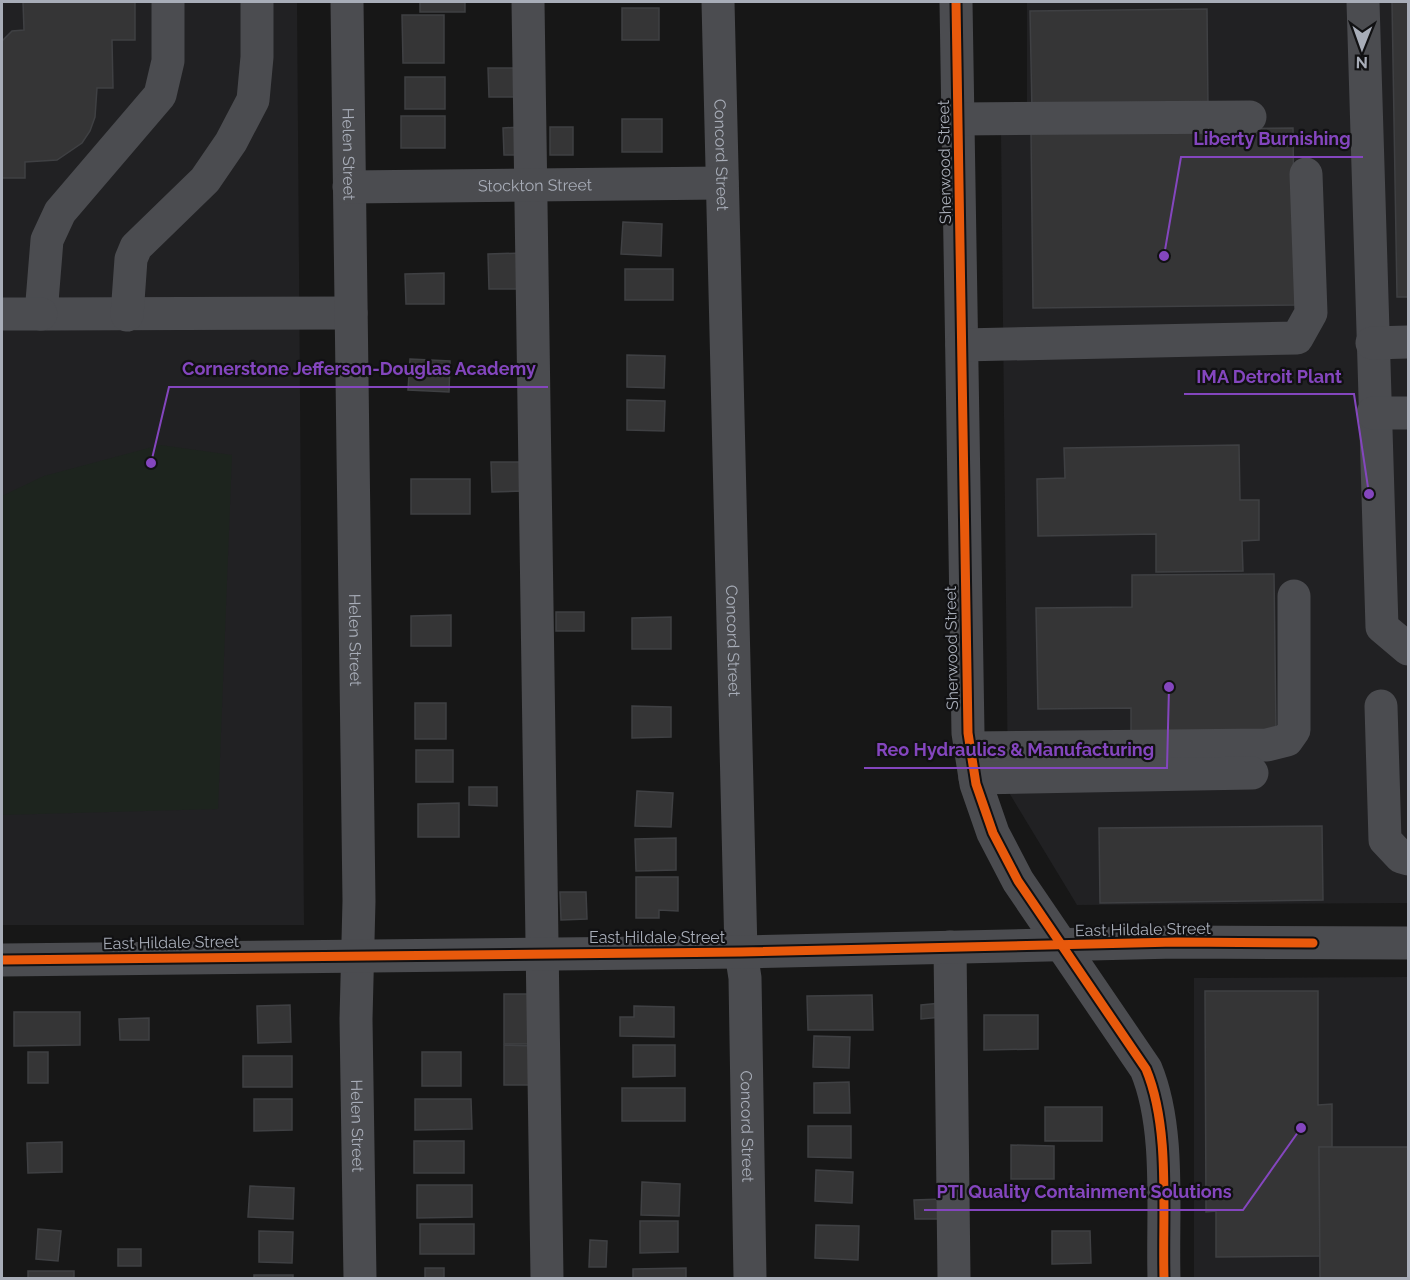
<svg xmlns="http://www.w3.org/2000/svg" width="1410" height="1280" viewBox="0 0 1410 1280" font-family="Raleway,sans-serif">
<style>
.built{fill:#212123}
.green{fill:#1d241e}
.building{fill:#353536;stroke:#3f4043;stroke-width:1.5}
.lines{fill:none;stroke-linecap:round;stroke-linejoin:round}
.minor{stroke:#4b4c50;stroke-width:33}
.cycleway-casing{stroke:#111113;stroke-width:13}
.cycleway{stroke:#e8590c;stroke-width:9}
.labels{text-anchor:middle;stroke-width:4.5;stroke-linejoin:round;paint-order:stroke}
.street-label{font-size:16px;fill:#a8adb8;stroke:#111113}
.leader{fill:none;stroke:#8446be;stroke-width:2}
.callout-dot{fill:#8446be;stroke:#111113;stroke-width:2}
.callout-label{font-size:18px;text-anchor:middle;font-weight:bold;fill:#8446be;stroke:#111113;stroke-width:4.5;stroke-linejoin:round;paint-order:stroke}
</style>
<rect width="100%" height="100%" fill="#171717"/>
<g class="built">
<path d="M2 2H297L304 925H2Z"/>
<path d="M1027 2H1408V903L1077 905 1008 791 1001 134 1027 133Z"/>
<path d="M1408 977V1278H1194V978Z"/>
</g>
<path class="green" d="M160 445 232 455 218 809 2 815V496L44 476Z"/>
<g class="building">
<path d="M23 2H135V40H112L113 88H97L95 117 90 131 82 143 57 160 25 162V178H2V41L12 31 24 30Z"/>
<rect x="420" y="2" width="45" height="10"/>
<path d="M1392 2H1408V297H1397Z"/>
<rect x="622" y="8" width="37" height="32"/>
<path d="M1207 9 1208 109 1032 112 1030 11Z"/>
<path d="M402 15H444V63H403Z"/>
<path d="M488 68H519V97H489Z"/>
<rect x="405" y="77" width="40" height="32"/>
<rect x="401" y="116" width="44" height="32"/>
<rect x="622" y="119" width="40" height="33"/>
<path d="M520 127 521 155H504L503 128Z"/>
<rect x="550" y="127" width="23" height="28"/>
<path d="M1293 128 1295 305 1033 308 1031 131Z"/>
<path d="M623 222 662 224 661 256 621 254Z"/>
<path d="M523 253V289H489L488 254Z"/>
<rect x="625" y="269" width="48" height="31"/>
<path d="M444 273V304H406L405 274Z"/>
<path d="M627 355 665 356 664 388 627 387Z"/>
<path d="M410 359 450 361 449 392 408 390Z"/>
<path d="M627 400 665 401 664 431 627 430Z"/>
<path d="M1239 445 1240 500H1259V540L1242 541 1243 571 1156 572V534L1038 536 1037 479 1065 478 1064 448Z"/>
<path d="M491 462H523V491L492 492Z"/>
<rect x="411" y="479" width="59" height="35"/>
<path d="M1274 574 1276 730 1131 732V708L1038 709 1036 608 1132 607V575Z"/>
<rect x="556" y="612" width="28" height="19"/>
<path d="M451 615V646H411V616Z"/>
<path d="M671 617V649H632V618Z"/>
<rect x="415" y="703" width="31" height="36"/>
<path d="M632 706 671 707V737L632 738Z"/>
<rect x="416" y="750" width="37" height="32"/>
<path d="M469 787H497V806L469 805Z"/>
<path d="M637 791 673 793 671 827 635 826Z"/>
<path d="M459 803V837H418V804Z"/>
<path d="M1322 826 1323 900 1100 903 1099 828Z"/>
<path d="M676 838V870L636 871 635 839Z"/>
<path d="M636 877H678V911L659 910V918H636Z"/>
<path d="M560 892H586L587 919 561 920Z"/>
<path d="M1205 991H1318V1105L1332 1104V1147H1319L1320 1256 1216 1257V1211L1206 1212Z"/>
<rect x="504" y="994" width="32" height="50"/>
<path d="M872 995 873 1030H808L807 996Z"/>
<path d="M941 1003 942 1017 921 1019V1005Z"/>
<path d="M290 1005 291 1042 258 1043 257 1006Z"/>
<path d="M634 1006 674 1007V1037L620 1036V1017H634Z"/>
<path d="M14 1012H80V1045L14 1046Z"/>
<path d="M984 1015H1038V1049L984 1050Z"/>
<path d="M149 1018V1040H120L119 1019Z"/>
<path d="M814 1036 850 1037 849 1068 813 1067Z"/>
<path d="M504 1045 536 1046V1085H504Z"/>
<path d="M633 1045H675V1076L633 1077Z"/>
<rect x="28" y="1052" width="20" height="31"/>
<rect x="422" y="1052" width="39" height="34"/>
<rect x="243" y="1056" width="49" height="31"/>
<path d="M849 1082 850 1113H814V1083Z"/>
<rect x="622" y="1088" width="63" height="33"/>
<path d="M254 1099H292V1130L254 1131Z"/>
<path d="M415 1099H471L472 1129 415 1130Z"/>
<rect x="1045" y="1107" width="57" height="34"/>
<path d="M808 1126H851V1158L808 1157Z"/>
<rect x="414" y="1141" width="50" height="32"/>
<path d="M62 1142V1172L28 1173 27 1143Z"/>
<path d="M1011 1145 1054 1146V1179H1011Z"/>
<path d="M1319 1147H1408V1278H1320Z"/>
<path d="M816 1170 853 1172 852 1203 815 1201Z"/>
<path d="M642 1182 680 1184 679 1216 641 1215Z"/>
<path d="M417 1185H472V1217L417 1218Z"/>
<path d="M250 1186 294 1188 293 1219 248 1217Z"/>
<path d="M942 1199V1219H915L914 1200Z"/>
<path d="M640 1221H678V1252L640 1253Z"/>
<rect x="420" y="1224" width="54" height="30"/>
<path d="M816 1225 859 1226 858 1260 815 1258Z"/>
<path d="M38 1229 61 1231 58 1261 36 1259Z"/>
<path d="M259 1231 293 1232 292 1263 259 1262Z"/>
<path d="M1052 1231H1090L1091 1263 1052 1264Z"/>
<path d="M590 1240 607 1241 606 1267H589Z"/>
<rect x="118" y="1249" width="23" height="17"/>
<rect x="425" y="1268" width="19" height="10"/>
<path d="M686 1268V1278H633V1269Z"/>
<rect x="28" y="1271" width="46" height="7"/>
<rect x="254" y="1275" width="39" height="3"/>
</g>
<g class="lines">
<g class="minor">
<path d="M168 2V61L160 95 60 212 47 240 41 314 351 313"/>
<path id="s1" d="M347 2 359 901 356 1019 360 1278"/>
<path d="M528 2 547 1278"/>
<path id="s2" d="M718 2 741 952 745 978 750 1278"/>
<path d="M956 2 968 733 976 784 993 833 1018 881 1146 1069C1171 1129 1162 1213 1164 1278"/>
<path d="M1363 2 1382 627 1408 649"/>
<path d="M958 119 1250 117"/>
<path id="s3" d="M349 187 722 183"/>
<path d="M2 314H41"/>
<path d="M127 315 131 259 136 247 205 180 231 142 253 100 257 57V2"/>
<path d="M1372 343 1408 342"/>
<path d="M962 345 1297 338 1311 313 1306 174"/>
<path d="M1373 413H1408"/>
<path d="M1381 706 1385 840 1401 857 1408 859"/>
<path d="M970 748 1267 745 1287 740 1294 730V596"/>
<path d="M975 778 1252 773"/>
<path d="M950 947 954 1278"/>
<path d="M2 960 741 952 1176 942 1408 943"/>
</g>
<defs>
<g id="cycleway">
<path d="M956 2 968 733 976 784 993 833 1018 881 1146 1069C1171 1129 1162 1213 1164 1278"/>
<path d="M2 960 741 952 1176 942 1313 943"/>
</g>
</defs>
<use href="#cycleway" class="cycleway-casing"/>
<use href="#cycleway" class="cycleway"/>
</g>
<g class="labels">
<g class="street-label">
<text dy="6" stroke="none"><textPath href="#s1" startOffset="152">Helen Street</textPath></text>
<text dy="6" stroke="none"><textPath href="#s2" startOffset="153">Concord Street</textPath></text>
<text transform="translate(944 162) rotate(-91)" y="6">Sherwood Street</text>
<text dy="6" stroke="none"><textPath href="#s3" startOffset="186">Stockton Street</textPath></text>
<text dy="6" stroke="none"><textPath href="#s1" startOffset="638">Helen Street</textPath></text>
<text dy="6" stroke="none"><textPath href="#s2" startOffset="639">Concord Street</textPath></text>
<text transform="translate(951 648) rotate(-91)" y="6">Sherwood Street</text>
<text transform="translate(1143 929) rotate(-1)" y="6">East Hildale Street</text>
<text x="657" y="943">East Hildale Street</text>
<text transform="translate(171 942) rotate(-1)" y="6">East Hildale Street</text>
<text dy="6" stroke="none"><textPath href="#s1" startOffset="1124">Helen Street</textPath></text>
<text dy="6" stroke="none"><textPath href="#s2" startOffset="1125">Concord Street</textPath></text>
</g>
</g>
<path class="leader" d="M1164 256L1181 157H1363M151 463L169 387H548M1369 494L1354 394H1184M1169 687L1167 768H864M1301 1128L1243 1210H924"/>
<g class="callout-dot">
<circle cx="1164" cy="256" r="6"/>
<circle cx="151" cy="463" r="6"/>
<circle cx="1369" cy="494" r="6"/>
<circle cx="1169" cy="687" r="6"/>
<circle cx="1301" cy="1128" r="6"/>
</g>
<g class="callout-label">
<text x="1272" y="145">Liberty Burnishing</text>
<text x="359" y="375">Cornerstone Jefferson-Douglas Academy</text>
<text x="1269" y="383">IMA Detroit Plant</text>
<text x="1015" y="756">Reo Hydraulics &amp; Manufacturing</text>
<text x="1084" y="1198">PTI Quality Containment Solutions</text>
</g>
<rect width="1410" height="1280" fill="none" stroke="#a8adb8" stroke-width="6"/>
<g transform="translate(1362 48) rotate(181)" stroke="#111113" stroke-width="4.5" paint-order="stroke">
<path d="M0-4.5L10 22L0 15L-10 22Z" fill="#a8adb8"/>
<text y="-9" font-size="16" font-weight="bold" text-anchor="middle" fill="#a8adb8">N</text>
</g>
</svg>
